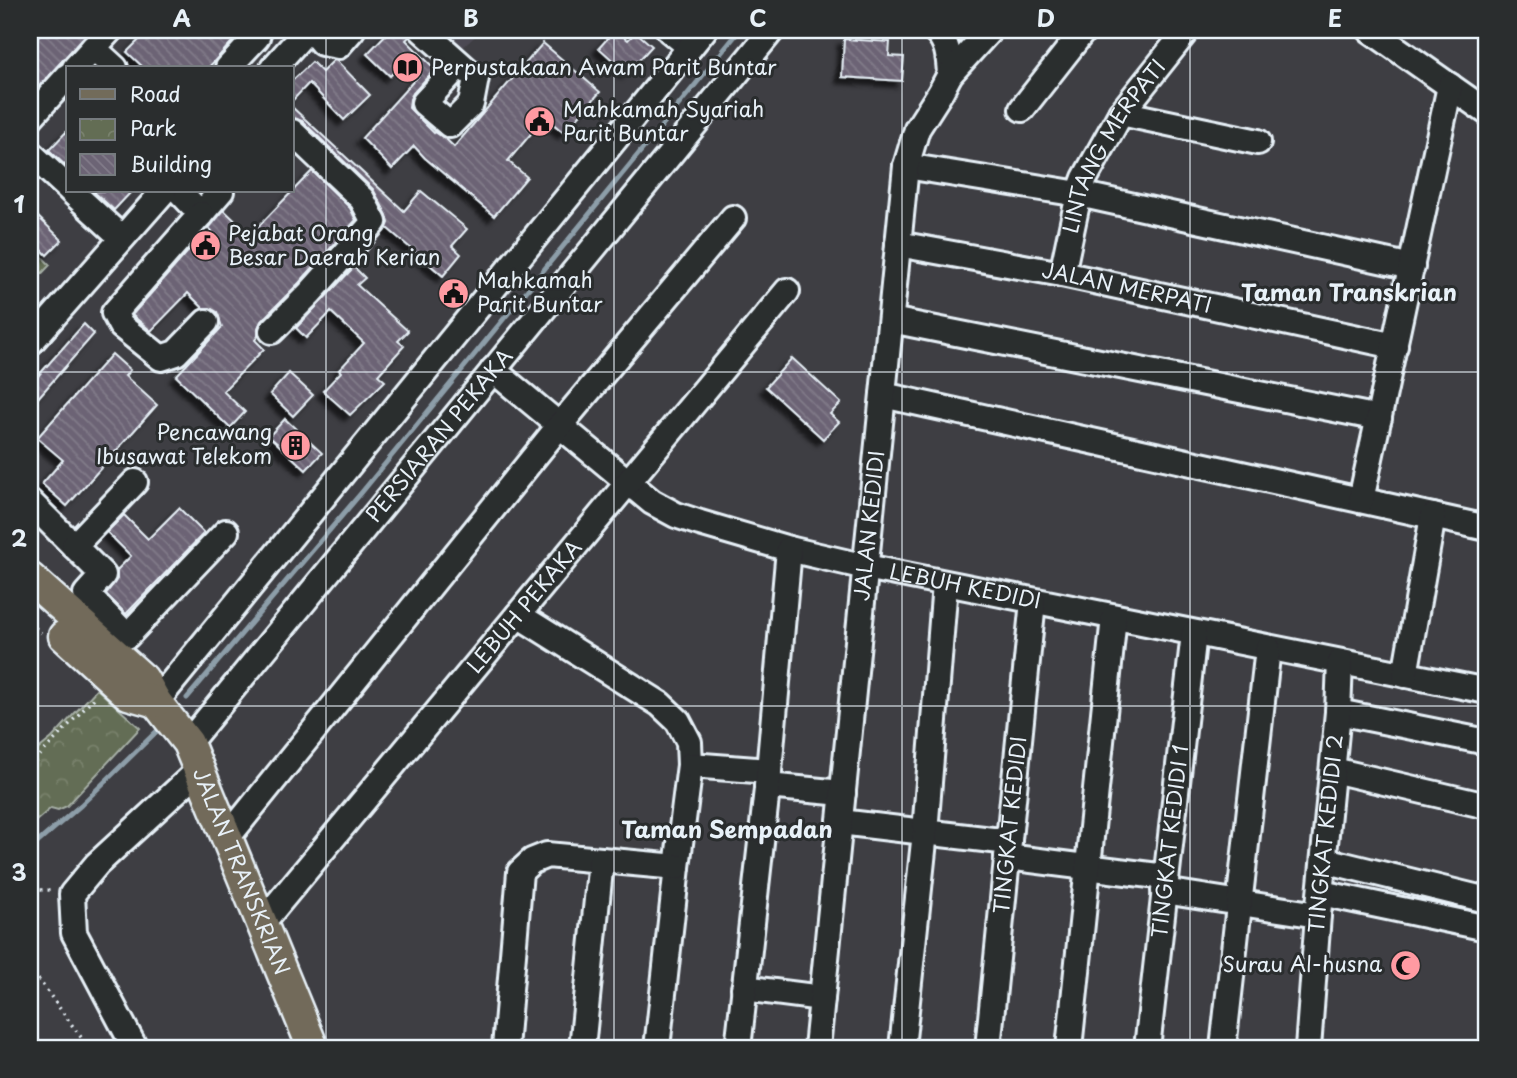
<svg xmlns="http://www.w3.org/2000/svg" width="1517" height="1078" viewBox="0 0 1517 1078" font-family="'Playpen Sans',sans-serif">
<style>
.built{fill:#4c4952}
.grass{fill:#636d54;stroke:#a6afa6;stroke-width:2}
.park{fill:url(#park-crowns);stroke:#a6afa6;stroke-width:2}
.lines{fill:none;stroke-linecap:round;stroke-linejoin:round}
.stream{stroke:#8d9ea9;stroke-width:5}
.building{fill:url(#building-back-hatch);stroke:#e8f1f8;stroke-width:2;filter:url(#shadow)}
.minor-casing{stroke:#e8f1f8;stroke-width:30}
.major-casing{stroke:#e8f1f8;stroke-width:35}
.path{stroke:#e8f1f8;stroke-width:3.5;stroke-dasharray:2 5;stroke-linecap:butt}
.minor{stroke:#2a2d2e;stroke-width:24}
.major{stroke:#726b5a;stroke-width:30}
.grid{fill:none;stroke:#e8f1f8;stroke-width:2;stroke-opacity:0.55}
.labels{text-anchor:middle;stroke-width:6;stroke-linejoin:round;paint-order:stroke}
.poi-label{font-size:21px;fill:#e8f1f8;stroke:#2a2d2e;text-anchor:start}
.street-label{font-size:21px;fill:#e8f1f8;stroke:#2a2d2e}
.neighbourhood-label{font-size:23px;font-weight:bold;fill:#e8f1f8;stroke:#2a2d2e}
.neatline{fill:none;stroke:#e8f1f8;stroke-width:2.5}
.grid-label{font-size:23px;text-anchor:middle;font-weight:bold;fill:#e8f1f8}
</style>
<defs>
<pattern id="park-crowns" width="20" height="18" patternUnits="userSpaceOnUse" patternTransform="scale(1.75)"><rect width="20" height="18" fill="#636d54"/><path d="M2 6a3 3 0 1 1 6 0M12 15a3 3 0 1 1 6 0" fill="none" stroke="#79826d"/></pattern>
<pattern id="building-back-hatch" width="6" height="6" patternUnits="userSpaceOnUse" patternTransform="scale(1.75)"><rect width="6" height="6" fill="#6c6475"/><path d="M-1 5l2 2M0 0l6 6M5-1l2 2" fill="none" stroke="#817b89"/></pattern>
<filter id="shadow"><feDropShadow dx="-6" dy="6" stdDeviation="2" flood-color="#0009"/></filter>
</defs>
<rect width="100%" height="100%" fill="#3e3e43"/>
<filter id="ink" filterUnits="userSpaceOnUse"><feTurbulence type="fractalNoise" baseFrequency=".0143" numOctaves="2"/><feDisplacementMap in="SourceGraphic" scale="14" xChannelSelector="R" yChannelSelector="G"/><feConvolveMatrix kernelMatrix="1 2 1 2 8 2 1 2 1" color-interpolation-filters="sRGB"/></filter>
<g filter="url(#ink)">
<path class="built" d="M433 30H482L458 52Z"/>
<path class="grass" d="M30 244 50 265 30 286Z"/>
<path class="park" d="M97 689 140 728 67 806 58 810 51 808 30 826V756L52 738Z"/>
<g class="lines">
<g class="stream">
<path d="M187 698 362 492 740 30"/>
<path d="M30 849 81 805 157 731"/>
</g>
</g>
<g class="building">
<path d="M44 30H90L30 96V45Z"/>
<path d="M149 30H243L208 68H144L127 52Z"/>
<path d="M390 30H408L409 37 406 40 435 69 413 93 410 99 409 108 434 133 435 132 447 140 454 147 543 43 600 92 564 133 545 117 508 161 527 177 494 216 425 158 414 146 392 169 362 138 418 76 404 62 390 76 367 54Z"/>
<path d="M615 30 628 40 636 32 652 46 627 73 599 48Z"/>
<path d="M844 39 890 42 889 56 904 57 902 81 842 77Z"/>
<path d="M334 60 337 61 370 95 344 120 309 83 292 101V81L312 62 322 72Z"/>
<path d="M292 107 404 211 421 191 467 229 452 246 461 254 443 276 387 228 389 223 387 215 373 189 302 121 292 118Z"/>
<path d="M68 130V168L49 150Z"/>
<path d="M312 171 350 208 356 220 299 283 261 321 258 328V336L255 340 264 349 223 391 245 412 230 428 176 376 222 327 217 312 210 308H203L188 293 151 331 132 315 192 247 195 250 212 231 209 228 224 210 250 235Z"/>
<path d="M93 191H132L114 210Z"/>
<path d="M30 209 62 240 47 255 30 238Z"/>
<path d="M354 267 365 278 357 285 408 331 398 341 404 346 378 375 385 381 350 415 323 391 341 372 339 370 364 343 331 312 306 338 296 328Z"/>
<path d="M84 324 94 334 30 407V385Z"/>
<path d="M112 354 130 370 125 376 157 405 67 506 42 484 63 460 37 438Z"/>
<path d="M792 358 841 403 830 414 839 422 823 439 766 387Z"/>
<path d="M289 373 313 395 293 416 270 394Z"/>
<path d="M285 419 322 453 306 470 269 436Z"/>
<path d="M179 508 204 533 126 614 106 594 117 579V570L131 556 107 532 124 515 148 539Z"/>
</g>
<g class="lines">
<defs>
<g id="minor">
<path d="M311 30 322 43 338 46 352 30"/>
<path d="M422 30 476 78 471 104 450 125 424 103 460 64"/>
<path d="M669 30 690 47"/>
<path d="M935 30C948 41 949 58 950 74"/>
<path d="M1370 30 1487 112"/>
<path d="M93 48 115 68"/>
<path d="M75 68 110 30"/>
<path d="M228 68 257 37 259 30"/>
<path d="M273 68 307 30"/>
<path d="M1022 109 1084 30"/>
<path d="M1121 113 1258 142"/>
<path d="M30 118 68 76"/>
<path d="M30 153 68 188"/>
<path d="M906 166 1079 194 1412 267"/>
<path d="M71 191 122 238"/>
<path d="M179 191 201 214 221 191"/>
<path d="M201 214 114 313 121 326 161 358 176 353 206 322"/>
<path id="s1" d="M898 244 1062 274 1395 346"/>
<path id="s2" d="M1062 274 1079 194 1085 178 1121 113 1187 30"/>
<path d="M891 320 1379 418"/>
<path d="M272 331 310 293 374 222 362 199 292 132"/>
<path d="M30 343 164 191"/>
<path id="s3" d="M493 370 652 502 676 515 700 523 789 549 866 567 1487 691"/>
<path d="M883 395 1487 528"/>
<path d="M1361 500 1450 86"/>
<path d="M30 502 103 575 86 594 127 636 226 532"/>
<path d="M74 546 135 482"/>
<path d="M518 615 660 704 678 721 689 742 690 765 677 867 657 1048"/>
<path d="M1405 675 1433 516"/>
<path d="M156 702 704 30"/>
<path d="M1338 712 1487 742"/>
<path id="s4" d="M188 743 772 30"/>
<path d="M690 765 769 771"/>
<path d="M1333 770 1487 806"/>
<path d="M767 786 843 793"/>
<path d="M840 822 1009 842"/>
<path d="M227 838 560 425 733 218"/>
<path d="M1007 857 1166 877"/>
<path d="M1324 860 1487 900"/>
<path d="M1164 891 1318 915"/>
<path d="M1321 893 1487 928"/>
<path id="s5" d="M262 923 787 291"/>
<path d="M744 988 822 998"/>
<path d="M135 1048 74 933 72 894 97 864 199 770"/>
<path d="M505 1048 520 872 532 861 547 855 677 867"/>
<path d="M582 1048 601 860"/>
<path d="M738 1048 769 771 789 549"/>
<path id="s6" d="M817 1048 906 166 917 129 940 93 950 74 990 30"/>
<path d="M902 1048 925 832 945 584"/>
<path id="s7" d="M988 1048 1033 601"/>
<path d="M1069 1048 1114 617"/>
<path id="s8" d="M1147 1048 1194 633"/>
<path d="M1223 1048 1268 648"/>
<path id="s9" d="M1308 1048 1318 915 1338 712 1340 662"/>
</g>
<g id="major">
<path id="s10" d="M30 578 143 679 156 702 188 743 313 1048"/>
<path d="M64 636 128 694 156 702"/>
</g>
</defs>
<use href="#minor" class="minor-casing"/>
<use href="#major" class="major-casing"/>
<g class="path">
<path d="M30 623 41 633"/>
<path d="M30 766 96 696"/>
<path d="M30 899 40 890H52"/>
<path d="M30 968 89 1048"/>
</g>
<use href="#minor" class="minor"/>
<use href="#major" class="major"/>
</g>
</g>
<path class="grid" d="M326 30V1048M614 30V1048M902 30V1048M1190 30V1048M30 372H1487M30 706H1487"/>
<defs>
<symbol id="library-disc" viewBox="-11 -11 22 22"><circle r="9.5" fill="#ff9aa2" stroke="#2a2d2e"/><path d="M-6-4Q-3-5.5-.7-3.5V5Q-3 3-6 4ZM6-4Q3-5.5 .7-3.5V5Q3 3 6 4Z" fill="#111"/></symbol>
<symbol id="civic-disc" viewBox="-11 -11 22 22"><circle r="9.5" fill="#ff9aa2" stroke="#2a2d2e"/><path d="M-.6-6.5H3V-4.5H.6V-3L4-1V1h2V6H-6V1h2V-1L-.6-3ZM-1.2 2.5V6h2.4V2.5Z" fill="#111"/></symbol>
<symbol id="building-disc" viewBox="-11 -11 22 22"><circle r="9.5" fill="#ff9aa2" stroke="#2a2d2e"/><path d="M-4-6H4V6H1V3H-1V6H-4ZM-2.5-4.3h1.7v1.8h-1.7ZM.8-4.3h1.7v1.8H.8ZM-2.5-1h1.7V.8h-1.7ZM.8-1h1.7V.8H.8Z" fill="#111"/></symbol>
<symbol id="mosque-disc" viewBox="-11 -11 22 22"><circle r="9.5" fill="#ff9aa2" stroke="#2a2d2e"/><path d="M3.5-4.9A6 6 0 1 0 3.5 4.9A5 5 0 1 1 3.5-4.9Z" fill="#111"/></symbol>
</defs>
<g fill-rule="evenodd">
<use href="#library-disc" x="390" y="50" width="35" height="35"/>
<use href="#civic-disc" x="522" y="104" width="35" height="35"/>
<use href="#civic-disc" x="188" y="228" width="35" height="35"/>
<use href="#civic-disc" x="436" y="276" width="35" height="35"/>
<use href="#building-disc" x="278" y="428" width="35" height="35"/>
<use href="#mosque-disc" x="1388" y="948" width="35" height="35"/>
</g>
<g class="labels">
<g class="poi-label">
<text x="431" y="75">Perpustakaan Awam Parit Buntar</text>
<text x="563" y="117">Mahkamah Syariah<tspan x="563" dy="24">Parit Buntar</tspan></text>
<text x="228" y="241">Pejabat Orang<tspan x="228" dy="24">Besar Daerah Kerian</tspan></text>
<text x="477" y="288">Mahkamah<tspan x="477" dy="24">Parit Buntar</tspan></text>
<text x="272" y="440" text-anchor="end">Pencawang<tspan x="272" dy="24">Ibusawat Telekom</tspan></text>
<text x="1382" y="972" text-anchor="end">Surau Al-husna</text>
</g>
<g class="street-label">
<text dy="7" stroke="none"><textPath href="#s2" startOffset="140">LINTANG MERPATI</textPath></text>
<text dy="7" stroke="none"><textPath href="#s1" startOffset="233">JALAN MERPATI</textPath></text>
<text dy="7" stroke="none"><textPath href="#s4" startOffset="397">PERSIARAN PEKAKA</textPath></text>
<text dy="7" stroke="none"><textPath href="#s6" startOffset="525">JALAN KEDIDI</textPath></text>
<text dy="7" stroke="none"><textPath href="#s3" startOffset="532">LEBUH KEDIDI</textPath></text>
<text dy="7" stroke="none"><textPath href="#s5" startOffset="411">LEBUH PEKAKA</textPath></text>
<text dy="7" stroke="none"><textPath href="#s7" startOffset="224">TINGKAT KEDIDI</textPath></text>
<text dy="7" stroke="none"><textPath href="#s9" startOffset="215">TINGKAT KEDIDI 2</textPath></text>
<text dy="7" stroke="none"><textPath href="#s8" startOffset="208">TINGKAT KEDIDI 1</textPath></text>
<text dy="7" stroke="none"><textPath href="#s10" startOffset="369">JALAN TRANSKRIAN</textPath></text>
</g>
<g class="neighbourhood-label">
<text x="1349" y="301">Taman Transkrian</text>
<text x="727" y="838">Taman Sempadan</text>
</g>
</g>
<rect width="1517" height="1078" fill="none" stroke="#2a2d2e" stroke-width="77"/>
<rect x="66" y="66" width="228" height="126" fill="#2a2d2e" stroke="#767b7f" stroke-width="2"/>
<rect x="80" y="89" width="35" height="10" fill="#726b5a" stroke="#767b7f" stroke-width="2"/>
<text x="130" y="102" font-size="21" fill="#e8f1f8">Road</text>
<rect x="80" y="119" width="35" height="21" fill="url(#park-crowns)" stroke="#767b7f" stroke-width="2"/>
<text x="130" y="136" font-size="21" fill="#e8f1f8">Park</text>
<rect x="80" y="154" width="35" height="21" fill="url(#building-back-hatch)" stroke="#767b7f" stroke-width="2"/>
<text x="130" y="172" font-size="21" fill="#e8f1f8">Building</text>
<rect x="38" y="38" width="1440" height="1002" class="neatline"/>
<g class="grid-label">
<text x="182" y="27">A</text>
<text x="471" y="27">B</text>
<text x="758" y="27">C</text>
<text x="1046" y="27">D</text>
<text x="1335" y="27">E</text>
<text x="19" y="213">1</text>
<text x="19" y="547">2</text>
<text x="19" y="881">3</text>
</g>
</svg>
